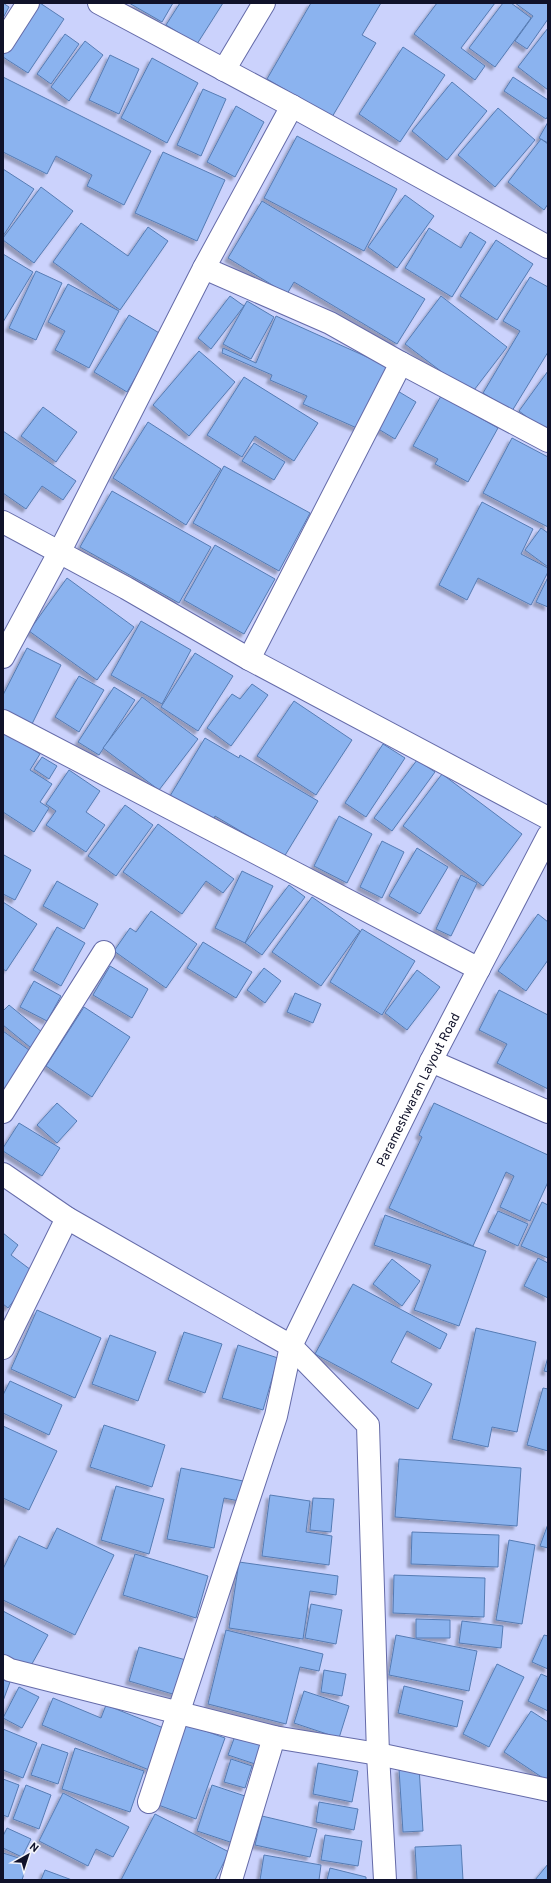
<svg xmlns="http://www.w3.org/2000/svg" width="551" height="1883" viewBox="0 0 551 1883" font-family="Overpass,sans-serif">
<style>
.building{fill:#8bb3ef;stroke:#567cb4;filter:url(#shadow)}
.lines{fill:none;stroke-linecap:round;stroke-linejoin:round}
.minor-casing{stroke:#656ba9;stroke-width:24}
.minor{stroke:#fff;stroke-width:22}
.labels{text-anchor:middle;stroke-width:4;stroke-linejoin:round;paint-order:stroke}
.street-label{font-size:13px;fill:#10122a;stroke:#f4f5fc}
</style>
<defs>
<filter id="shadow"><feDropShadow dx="-3.5" dy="3.5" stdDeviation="1" flood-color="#0004"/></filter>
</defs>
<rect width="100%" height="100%" fill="#cbd2fc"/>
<g class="building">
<path d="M3 3 9 7 3 18Z"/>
<path d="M37 3H40L64 19 28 73 3 57V55Z"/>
<path d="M129 3H173L162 22Z"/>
<path d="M180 3H223L197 44 166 25Z"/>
<path d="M311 3H381L362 35 376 43 332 117 267 79Z"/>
<path d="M437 3H495L461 48 485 66 475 80 414 34Z"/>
<path d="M503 3H511L531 18 495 67 469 48Z"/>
<path d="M515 3H548V19L527 49 515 41 533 16Z"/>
<path d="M548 28V90L518 67Z"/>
<path d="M65 34 79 44 51 84 37 74Z"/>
<path d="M85 41 103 55 69 101 51 87Z"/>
<path d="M403 47 445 75 400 142 359 114Z"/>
<path d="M110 55 139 69 119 114 89 100Z"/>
<path d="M152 58 198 83 167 143 121 118Z"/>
<path d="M3 77 151 151 124 205 87 186 92 175 56 156 47 174 3 152Z"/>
<path d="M513 77 548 100V116L546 119 504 91Z"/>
<path d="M452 82 487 111 447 160 412 131Z"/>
<path d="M203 89 226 99 201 156 177 145Z"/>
<path d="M236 106 264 122 235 177 207 162Z"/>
<path d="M498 108 535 140 495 187 458 155Z"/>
<path d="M548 122V143L539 138Z"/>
<path d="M297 136 397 189 364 251 264 198Z"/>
<path d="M541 139 548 144V204L544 210 508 182Z"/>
<path d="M163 152 225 180 197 241 135 213Z"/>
<path d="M3 169 34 189 3 236Z"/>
<path d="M41 187 73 211 34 263 3 240V238Z"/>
<path d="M405 195 434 216 397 268 368 247Z"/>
<path d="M262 201 425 299 397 344 294 282 287 294 228 258Z"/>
<path d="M81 223 128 256 148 227 168 241 120 310 53 262Z"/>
<path d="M429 228 461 248 470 232 486 242 452 297 405 268Z"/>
<path d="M496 240 533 264 497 320 460 296Z"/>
<path d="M3 254 33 272 3 322Z"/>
<path d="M36 271 62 283 36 340 9 328Z"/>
<path d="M530 277 548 287V352L512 411 483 393 520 331 503 321Z"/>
<path d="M68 284 119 311 89 368 55 350 65 331 48 322Z"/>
<path d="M230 296 244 306 211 349 198 338Z"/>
<path d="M441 296 507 347 471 394 405 344Z"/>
<path d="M247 301 274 317 251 359 223 344Z"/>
<path d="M129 315 161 334 127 392 94 372Z"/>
<path d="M276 316 387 366 359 429 303 404 307 396 270 380 272 375 222 353 223 348 256 363Z"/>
<path d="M199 351 235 382 189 436 153 405Z"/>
<path d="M548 371V433L519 411Z"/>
<path d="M244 377 318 423 294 461 255 436 242 457 207 435Z"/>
<path d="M396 390 416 402 395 439 375 427Z"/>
<path d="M441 396 498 428 468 482 435 464 438 459 413 446Z"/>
<path d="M43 407 77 432 56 462 21 436Z"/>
<path d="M148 422 221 469 186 525 113 478Z"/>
<path d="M3 431 76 481 63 500 42 486 26 509 3 493Z"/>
<path d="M512 438 548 457V527L483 493Z"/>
<path d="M254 443 285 462 274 480 242 461Z"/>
<path d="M224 466 310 513 279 571 193 523Z"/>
<path d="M112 491 211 547 179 603 80 547Z"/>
<path d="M482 502 533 529 521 554 548 568V572L531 605 478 578 467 600 439 585Z"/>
<path d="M541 528 548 533V567L525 550Z"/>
<path d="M215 545 275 579 244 634 184 600Z"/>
<path d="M548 577V607L536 602Z"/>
<path d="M67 578 134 627 97 680 29 631Z"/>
<path d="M141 621 191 650 162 704 111 675Z"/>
<path d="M27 648 61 665 32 724 3 710V695Z"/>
<path d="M195 653 233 676 198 731 161 707Z"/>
<path d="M79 676 104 690 79 732 55 717Z"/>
<path d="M252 684 268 695 231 746 207 728 232 694 240 699Z"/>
<path d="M114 687 135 700 99 755 78 742Z"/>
<path d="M142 697 198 739 159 790 103 748Z"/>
<path d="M294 701 352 740 316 795 257 756Z"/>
<path d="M3 730 40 754 30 770 52 784 40 802 49 808 34 832 3 812Z"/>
<path d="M205 738 239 758 240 755 318 801 284 857 215 816 213 821 170 796Z"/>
<path d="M383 744 405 758 366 817 345 803Z"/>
<path d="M42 757 57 766 49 779 34 769Z"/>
<path d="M417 760 435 772 392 831 374 818Z"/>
<path d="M69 770 100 791 86 812 105 825 86 852 46 825 56 811 46 804Z"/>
<path d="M442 774 522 834 483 886 403 826Z"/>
<path d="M125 805 153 825 116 876 88 856Z"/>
<path d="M339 816 372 834 347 883 314 866Z"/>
<path d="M158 824 234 879 223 893 206 881 182 914 123 872Z"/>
<path d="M382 841 404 852 382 898 360 887Z"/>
<path d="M417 848 448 867 420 914 389 896Z"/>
<path d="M4 855 31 870 15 900 3 894V858Z"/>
<path d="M242 871 273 886 245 943 215 928Z"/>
<path d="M461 875 477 883 451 936 436 929Z"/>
<path d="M57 881 98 904 84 929 43 906Z"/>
<path d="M289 885 305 897 262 955 245 943Z"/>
<path d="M312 897 360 931 321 986 272 952Z"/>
<path d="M3 902 37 924 6 971 3 969Z"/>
<path d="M151 911 197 944 166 988 114 951 130 928 136 932Z"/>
<path d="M538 914 548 922V960L526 991 498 971Z"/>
<path d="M57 927 85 943 61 986 33 970Z"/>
<path d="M362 929 415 961 382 1015 330 982Z"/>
<path d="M203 942 252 972 236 998 187 968Z"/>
<path d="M110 966 148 989 132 1018 93 995Z"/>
<path d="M264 968 281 981 265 1003 247 990Z"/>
<path d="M417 970 440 987 407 1030 385 1013Z"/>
<path d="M34 981 61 996 47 1021 20 1007Z"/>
<path d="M499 990 548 1015V1089L497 1063 507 1044 479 1030Z"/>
<path d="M295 993 321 1004 313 1023 287 1012Z"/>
<path d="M9 1005 48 1037 36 1052 3 1025V1011Z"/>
<path d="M84 1007 130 1037 92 1097 46 1066Z"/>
<path d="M3 1031 33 1053 3 1095Z"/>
<path d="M57 1103 77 1121 57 1143 37 1125Z"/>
<path d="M434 1103 548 1155V1182L530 1221 500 1207 514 1176 506 1172 473 1246 389 1208 422 1137 419 1135Z"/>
<path d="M19 1123 60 1148 42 1176 3 1151V1148Z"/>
<path d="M542 1202 548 1205V1258L521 1246Z"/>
<path d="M498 1211 528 1224 518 1246 488 1232Z"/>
<path d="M385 1215 486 1251 459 1326 414 1310 431 1265 374 1245Z"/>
<path d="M3 1233 18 1245 11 1255 35 1273 8 1308 3 1304Z"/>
<path d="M538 1258 548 1263V1298L524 1286Z"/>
<path d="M392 1259 420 1281 402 1306 373 1284Z"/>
<path d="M353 1284 447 1334 440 1349 407 1331 391 1362 432 1384 418 1409 315 1354Z"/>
<path d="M37 1310 101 1338 75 1398 11 1369Z"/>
<path d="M476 1328 536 1342 517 1432 492 1427 488 1447 452 1439Z"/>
<path d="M184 1332 222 1344 205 1393 168 1380Z"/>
<path d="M110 1335 156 1352 138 1401 92 1384Z"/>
<path d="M238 1345 278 1358 263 1410 222 1398Z"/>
<path d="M548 1357V1372L544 1371Z"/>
<path d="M10 1381 62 1405 49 1435 3 1413V1395Z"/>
<path d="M543 1388 548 1389V1451L527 1445Z"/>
<path d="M104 1425 165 1445 152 1487 90 1467Z"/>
<path d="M3 1426 57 1451 29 1510 3 1498Z"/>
<path d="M399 1459 521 1468 517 1526 395 1517Z"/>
<path d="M181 1468 243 1481 239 1501 224 1498 214 1548 167 1539Z"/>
<path d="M116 1486 164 1499 149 1554 101 1540Z"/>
<path d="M270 1495 310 1501 306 1532 332 1536 329 1565 262 1556Z"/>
<path d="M313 1498 334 1499 331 1532 310 1530Z"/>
<path d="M548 1524V1548L540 1546Z"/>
<path d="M57 1528 114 1555 75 1635 3 1600V1569L19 1536 47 1549Z"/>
<path d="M412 1532 499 1535 498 1567 411 1564Z"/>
<path d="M509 1540 535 1545 522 1624 496 1620Z"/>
<path d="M135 1554 208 1576 196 1618 123 1595Z"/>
<path d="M239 1562 338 1576 336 1595 310 1591 303 1639 229 1628Z"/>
<path d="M394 1575 485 1578 484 1617 393 1613Z"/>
<path d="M311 1604 342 1610 336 1644 305 1638Z"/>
<path d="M3 1611 48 1635 28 1671 3 1657Z"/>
<path d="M416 1619 450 1620V1638H416Z"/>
<path d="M462 1621 503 1626 501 1648 459 1643Z"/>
<path d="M226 1630 323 1654 319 1671 300 1667 286 1724 208 1704Z"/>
<path d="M396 1635 477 1651 469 1691 389 1675Z"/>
<path d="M544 1635 548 1636V1669L532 1662Z"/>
<path d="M139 1647 186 1660 176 1695 129 1681Z"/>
<path d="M497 1664 524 1677 489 1747 463 1734Z"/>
<path d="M324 1670 346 1674 342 1696 321 1692Z"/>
<path d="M541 1674 548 1677V1711L528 1701Z"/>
<path d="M3 1680 10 1682 3 1701Z"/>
<path d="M404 1686 463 1701 457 1727 398 1713Z"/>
<path d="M19 1687 39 1697 22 1728 3 1718Z"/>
<path d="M304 1691 349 1706 339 1738 294 1723Z"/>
<path d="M53 1698 101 1718 106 1705 166 1729 149 1770 42 1725Z"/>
<path d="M531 1711 548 1722V1777L546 1780 504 1752Z"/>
<path d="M183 1723 225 1738 196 1819 153 1803Z"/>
<path d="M3 1729 37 1743 23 1778 3 1770Z"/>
<path d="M235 1736 264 1746 258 1765 228 1755Z"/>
<path d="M42 1744 68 1753 58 1784 31 1775Z"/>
<path d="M75 1748 144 1771 130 1812 62 1789Z"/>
<path d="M231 1759 252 1766 245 1788 224 1782Z"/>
<path d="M318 1763 358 1771 352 1802 313 1794Z"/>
<path d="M419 1767 423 1831 403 1832 399 1769Z"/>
<path d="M3 1779 19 1785 8 1817 3 1815Z"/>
<path d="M26 1785 51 1795 39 1829 13 1819Z"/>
<path d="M212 1785 248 1797 233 1843 197 1831Z"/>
<path d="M63 1793 129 1827 113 1857 96 1849 88 1866 39 1841Z"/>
<path d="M319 1802 358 1809 354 1830 316 1822Z"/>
<path d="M155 1814 229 1852 215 1880H121Z"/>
<path d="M262 1816 317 1829 310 1857 255 1845Z"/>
<path d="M7 1828 31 1839 22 1857 3 1848V1836Z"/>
<path d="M325 1835 362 1841 358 1866 321 1860Z"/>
<path d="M461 1845 463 1880H417L415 1847Z"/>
<path d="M3 1853 28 1861 22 1880H3Z"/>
<path d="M264 1855 321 1865 319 1880H260Z"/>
<path d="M548 1864V1880H535Z"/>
<path d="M330 1868 366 1877V1880H327Z"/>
<path d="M45 1870 72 1880H41Z"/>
</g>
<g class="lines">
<defs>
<g id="minor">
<path d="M99 3 292 106 548 247"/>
<path d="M3 42 28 3"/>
<path d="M224 70 264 3"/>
<path d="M204 268 330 323 401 363 548 441"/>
<path d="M3 522 126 588 249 659 548 818"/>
<path d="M3 657 60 551 204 268 292 106"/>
<path d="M249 659 401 363"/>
<path d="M3 721 479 969"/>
<path d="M431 1061 548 1112"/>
<path d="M3 1112 104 952"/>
<path d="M3 1174 67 1218 291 1346 368 1425 378 1754 385 1880"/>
<path d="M3 1348 67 1218"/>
<path d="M3 1666 10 1670 274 1737 378 1754 548 1790"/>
<path id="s1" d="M149 1802 276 1416 291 1346 431 1061 548 836"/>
<path d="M231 1880 274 1737"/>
</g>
</defs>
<use href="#minor" class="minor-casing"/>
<use href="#minor" class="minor"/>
</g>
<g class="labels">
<g class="street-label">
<text dy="5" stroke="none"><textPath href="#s1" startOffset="764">Parameshwaran Layout Road</textPath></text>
</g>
</g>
<rect width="551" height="1883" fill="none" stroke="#10122a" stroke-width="8"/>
<g transform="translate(28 1855) rotate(39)" stroke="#f4f5fc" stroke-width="3" paint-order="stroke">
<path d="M0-3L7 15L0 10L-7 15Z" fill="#10122a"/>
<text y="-6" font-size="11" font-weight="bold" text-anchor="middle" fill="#10122a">N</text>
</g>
</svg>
